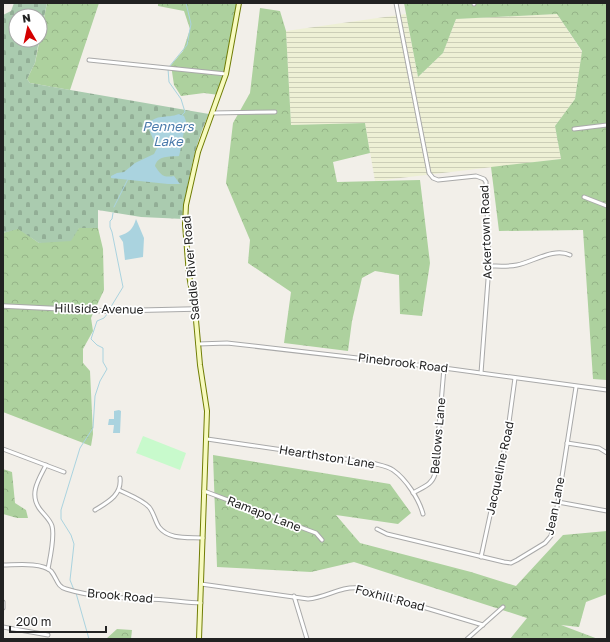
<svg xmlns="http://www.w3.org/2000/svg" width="610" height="642" viewBox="0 0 610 642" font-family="'Golos Text',sans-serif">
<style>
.farmland{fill:url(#farmland-rules)}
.forest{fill:url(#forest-crowns)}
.cemetery{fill:url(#cemetery-stones)}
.park{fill:#c8facc}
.water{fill:#aad3df}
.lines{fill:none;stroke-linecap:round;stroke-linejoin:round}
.stream{stroke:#aad3df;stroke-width:1}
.minor-casing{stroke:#a9a9a9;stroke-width:5}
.tertiary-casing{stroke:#a9a9a9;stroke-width:5.5}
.secondary-casing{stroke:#707d05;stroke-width:6}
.minor{stroke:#fff;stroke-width:3}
.tertiary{stroke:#fff;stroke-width:3.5}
.secondary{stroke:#f7fabf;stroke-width:4}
.labels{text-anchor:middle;stroke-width:3.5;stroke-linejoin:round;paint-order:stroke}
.street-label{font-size:12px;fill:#222;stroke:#fff}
.water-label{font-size:13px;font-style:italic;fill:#4a7aab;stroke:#fff}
</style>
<defs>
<pattern id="farmland-rules" width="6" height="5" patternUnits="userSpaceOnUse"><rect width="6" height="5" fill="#eef0d5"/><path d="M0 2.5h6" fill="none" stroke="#ccceb7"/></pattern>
<pattern id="forest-crowns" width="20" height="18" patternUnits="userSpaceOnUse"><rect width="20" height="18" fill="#add19e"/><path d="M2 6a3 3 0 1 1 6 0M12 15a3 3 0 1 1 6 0" fill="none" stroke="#95b388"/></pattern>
<pattern id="cemetery-stones" width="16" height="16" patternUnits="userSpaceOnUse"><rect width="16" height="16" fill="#aacbaf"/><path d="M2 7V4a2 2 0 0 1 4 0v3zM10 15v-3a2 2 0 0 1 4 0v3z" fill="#92ae96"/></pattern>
</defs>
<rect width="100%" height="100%" fill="#f2efe9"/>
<path class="farmland" d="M406 14 418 77 443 53 456 19 557 14 582 52 575 99 555 126 561 159 375 181 365 123 291 125 286 31Z"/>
<g class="forest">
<path d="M47 3H99L70 90 30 83 27 79 35 63Z"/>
<path d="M158 3H241L219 95 204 93 181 96 174 85 171 65 183 51 190 29 184 11 158 6Z"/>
<path d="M404 3H607V380L593 379 583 230 499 231 491 167 561 159 555 126 575 99 582 51 557 14 456 19 443 53 418 77Z"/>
<path d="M260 8 280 11 286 31 291 125 365 123 370 153 333 162 337 182 420 180 430 263 422 316 400 314 399 275 375 271 362 278 352 321 348 351 284 343 291 292 248 263 250 240 226 183 233 123 250 93Z"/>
<path d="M18 228 39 243 79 228H98L103 249 104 290 91 318 93 331 83 349V363L90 371 93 434 91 446 3 412V233Z"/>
<path d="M213 455 390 484 411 513 398 524 336 515 360 543 471 572 516 586 563 535 607 531V594L586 602 579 627 561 625 598 639H510L527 618 354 562 311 572 217 567Z"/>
<path d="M3 469 12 472 15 503 26 510 28 518H17L3 514Z"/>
<path d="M117 629 132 630 131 639H106Z"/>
</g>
<path class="cemetery" d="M14 3H47L40 37V16H16V40H39L35 63 27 79 30 83 209 114C195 142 186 187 184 219L141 217 98 210V228H79L71 241 39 243 18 229 3 233V15L11 11Z"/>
<path class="park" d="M143 436 186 453 180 470 136 453Z"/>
<g class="water">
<path d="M179 114 184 116 186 121 180 152 179 156C169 157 158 155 155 166 161 175 163 178 174 176L180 184H168L111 178V176L117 173 124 172 135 163 154 154 157 148 147 125C157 113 166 119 179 114Z"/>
<path d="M136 219 144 238 143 257 125 260 123 242 119 236C129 233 133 229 136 219Z"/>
<path d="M119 410 121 411 120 433H113L114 425H108L109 419H114V411Z"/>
</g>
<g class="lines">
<g class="stream">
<path d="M169 67 187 45 191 24 186 3"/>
<path d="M168 69 169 82 181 99 185 112 181 116"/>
<path d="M114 207 128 179"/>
<path d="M109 310 123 287 112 232 110 227V221L112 219 113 213"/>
<path d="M74 590 70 580 74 544 71 535 61 519V510L80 448 93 428 95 396 100 381 107 369 103 362V348L97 345 91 339 97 321 104 318 108 313"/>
<path d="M76 593 89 639"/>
</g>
<defs>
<g id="minor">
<path d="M396 3 429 173 433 178 438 180 476 176 484 179 486 182 489 266 481 373"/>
<path d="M474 3V4"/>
<path d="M89 60 226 74"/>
<path d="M212 113 275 112"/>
<path d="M574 129 607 125"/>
<path d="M584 197 607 206"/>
<path d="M489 266C498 266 508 267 517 265 533 262 554 247 570 255"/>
<path d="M198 344 227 343 444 368 607 390"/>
<path d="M207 439 372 463C379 465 387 466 393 470 406 479 419 499 423 514"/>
<path d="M567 443 599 448 607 453"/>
<path d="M3 449 64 472"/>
<path d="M46 465C39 479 29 493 39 508 43 514 50 519 52 526 55 537 50 558 48 569"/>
<path d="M119 490C129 495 141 499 149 507 154 513 155 521 159 527 169 540 188 537 203 538"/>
<path d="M204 491 316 533 322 540"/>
<path d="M413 493C423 487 432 485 435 474L444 368"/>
<path d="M558 502 607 511"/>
<path d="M95 510C108 502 122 495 120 478"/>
<path d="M377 529 387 534 504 562 511 563 517 560 545 543 551 536 558 502 576 387"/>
<path d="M481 557 507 437 515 378"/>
<path d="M3 565C16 565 41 562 51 571 57 578 57 587 66 589 92 597 119 598 145 599 164 599 182 602 201 603"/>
<path d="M201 584 308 599C326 598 340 586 359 588L483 625"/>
<path d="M294 596 307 639"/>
<path d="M3 602V608"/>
<path d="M3 627 48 635"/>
<path d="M467 639 503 607"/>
</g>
<path id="tertiary" d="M3 306 106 311 195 309"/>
<path id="secondary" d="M199 639 207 411 200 365 195 309 189 275 185 224 186 205 198 152 226 74 239 3"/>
</defs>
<use href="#minor" class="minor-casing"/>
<use href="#tertiary" class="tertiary-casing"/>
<use href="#secondary" class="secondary-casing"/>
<use href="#minor" class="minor"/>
<use href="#tertiary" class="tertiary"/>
<use href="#secondary" class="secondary"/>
</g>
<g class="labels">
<g class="street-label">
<text transform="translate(486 232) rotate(-92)" y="4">Ackertown Road</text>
<text transform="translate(191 268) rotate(-95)" y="4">Saddle River Road</text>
<text transform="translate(99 309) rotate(1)" y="4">Hillside Avenue</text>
<text transform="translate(403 363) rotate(7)" y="4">Pinebrook Road</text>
<text transform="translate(438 436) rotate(-85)" y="4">Bellows Lane</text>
<text transform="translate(327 457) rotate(9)" y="4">Hearthston Lane</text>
<text transform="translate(500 468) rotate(-78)" y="4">Jacqueline Road</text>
<text transform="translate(555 506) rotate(-79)" y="4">Jean Lane</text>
<text transform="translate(264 514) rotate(21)" y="4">Ramapo Lane</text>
<text transform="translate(120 596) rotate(5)" y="4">Brook Road</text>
<text transform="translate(390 598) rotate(15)" y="4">Foxhill Road</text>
</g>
<g class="water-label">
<text x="168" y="131">Penners<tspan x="168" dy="15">Lake</tspan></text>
</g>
</g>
<rect width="610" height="642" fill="none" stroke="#222222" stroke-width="8"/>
<g transform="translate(28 28) rotate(351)"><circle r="19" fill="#ffffff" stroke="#a7a7a7"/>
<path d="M0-3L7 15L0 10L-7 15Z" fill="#d40000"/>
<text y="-6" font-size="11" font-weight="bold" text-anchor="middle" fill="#222222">N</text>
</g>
<path d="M10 626v6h96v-6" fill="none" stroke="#222222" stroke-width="2"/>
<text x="16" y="626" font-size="12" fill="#222222" stroke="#ffffff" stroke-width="3" paint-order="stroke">200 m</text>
</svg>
